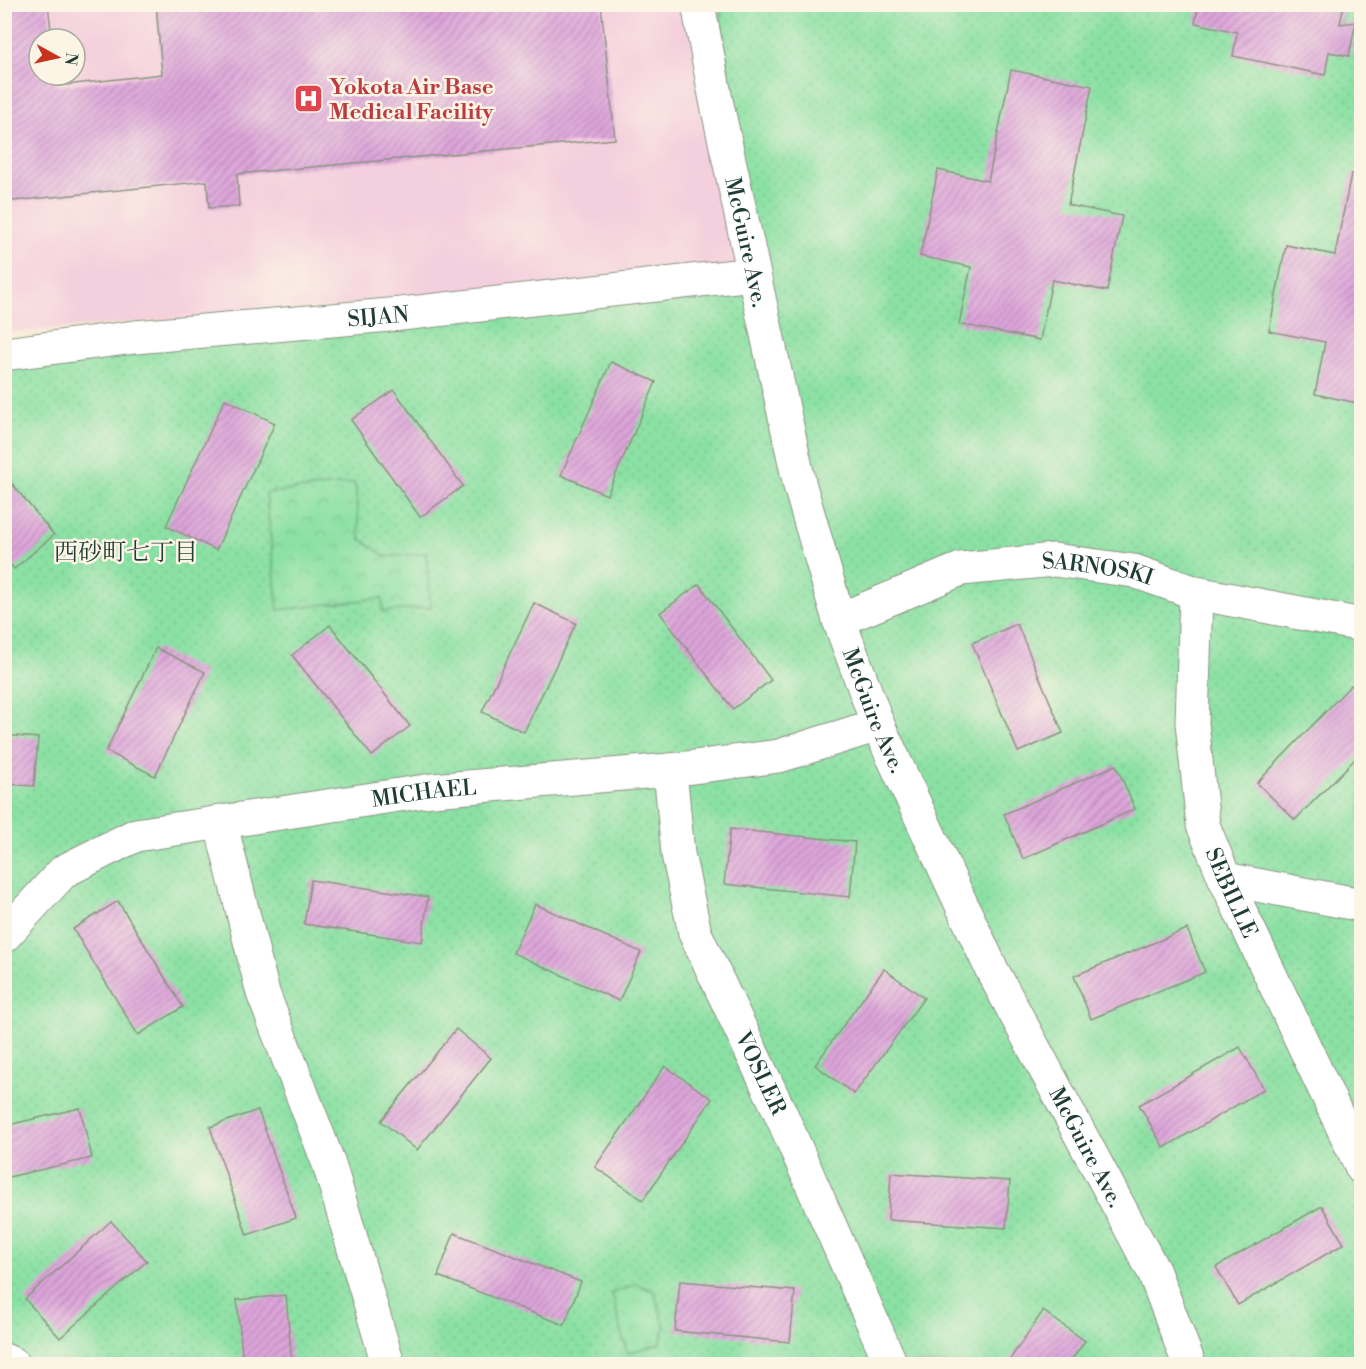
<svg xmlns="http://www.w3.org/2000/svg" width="1366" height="1369" viewBox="0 0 1366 1369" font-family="'Libre Bodoni','Noto Serif JP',serif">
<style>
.built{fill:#f4cfdd;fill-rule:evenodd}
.grass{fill:url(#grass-dots);stroke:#558f6c;stroke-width:1.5}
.park{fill:url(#park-crowns);stroke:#558f6c;stroke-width:1.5}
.building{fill:url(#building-hatch)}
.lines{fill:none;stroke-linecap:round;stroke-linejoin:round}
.minor-casing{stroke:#8a9382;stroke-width:35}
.minor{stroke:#fff;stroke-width:33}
.labels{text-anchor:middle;stroke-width:5;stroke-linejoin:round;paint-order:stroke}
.health-label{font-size:22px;font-weight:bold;fill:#be3a42;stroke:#fcf5e5;text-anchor:start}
.street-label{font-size:22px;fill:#1f3d34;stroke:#fcf5e5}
.neighbourhood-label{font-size:24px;fill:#1f3d34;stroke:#fcf5e5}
</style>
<defs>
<pattern id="grass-dots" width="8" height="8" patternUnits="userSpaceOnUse" patternTransform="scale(1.5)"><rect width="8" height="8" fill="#8be1a4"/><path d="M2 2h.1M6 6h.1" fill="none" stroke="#78c28e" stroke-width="1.8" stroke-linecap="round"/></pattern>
<pattern id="park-crowns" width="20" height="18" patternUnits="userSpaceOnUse" patternTransform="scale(1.5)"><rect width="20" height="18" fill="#8be1a4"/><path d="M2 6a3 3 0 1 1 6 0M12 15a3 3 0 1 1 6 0" fill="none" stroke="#78c28e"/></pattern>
<pattern id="building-hatch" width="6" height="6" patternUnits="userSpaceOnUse" patternTransform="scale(1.5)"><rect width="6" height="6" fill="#dea5db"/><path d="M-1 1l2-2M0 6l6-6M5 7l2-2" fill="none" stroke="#b388b2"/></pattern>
</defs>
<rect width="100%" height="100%" fill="#fcf5e5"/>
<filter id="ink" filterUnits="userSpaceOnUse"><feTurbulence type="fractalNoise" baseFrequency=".0167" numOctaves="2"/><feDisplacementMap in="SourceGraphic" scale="12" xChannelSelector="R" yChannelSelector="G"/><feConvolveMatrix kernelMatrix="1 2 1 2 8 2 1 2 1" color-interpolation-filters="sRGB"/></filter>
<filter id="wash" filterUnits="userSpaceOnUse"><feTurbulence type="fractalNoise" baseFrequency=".008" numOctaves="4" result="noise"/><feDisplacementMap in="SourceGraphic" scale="24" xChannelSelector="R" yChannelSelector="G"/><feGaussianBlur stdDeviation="1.35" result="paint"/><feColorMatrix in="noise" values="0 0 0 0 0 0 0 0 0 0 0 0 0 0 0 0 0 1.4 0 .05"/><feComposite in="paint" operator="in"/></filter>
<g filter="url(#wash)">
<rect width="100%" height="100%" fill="#f5e9d0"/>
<path class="built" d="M5 5H695L753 274 5 333ZM39 39H75V75H39Z"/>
<path class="grass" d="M719 5H1361V1364H5V350L752 274Z"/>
<g class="park">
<path d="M1345 5H1361V29L1341 24Z"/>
<path d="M355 483 360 538 386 557 426 553 431 607 383 612 382 598 278 610 266 493Z"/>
<path d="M636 1284 654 1291 665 1327 660 1344 627 1353 612 1293Z"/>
</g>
<g id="blocks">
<g class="building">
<path d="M4 4H48L52 39H39V75H56L57 86 162 74 156 4H601L615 139 237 174 239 206 209 208 207 181 4 202Z"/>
<path d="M1199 4H1344L1340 24 1356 22 1349 56 1329 52 1325 75 1233 56 1237 32 1195 23Z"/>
<path d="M1011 70 1092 86 1068 205 1122 216 1107 291 1052 280 1040 340 959 324 971 267 920 256 938 170 988 181Z"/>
<path d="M1351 174 1362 175V404L1315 394 1325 342 1269 331 1286 245 1335 255Z"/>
<path d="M611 362 656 382 607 495 561 475Z"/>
<path d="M394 390 463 486 420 517 351 420Z"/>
<path d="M225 399 275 423 216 550 166 526Z"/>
<path d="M4 474 54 535 14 569 4 557Z"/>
<path d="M699 584 771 680 733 709 660 613Z"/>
<path d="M534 603 576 623 524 732 482 712Z"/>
<path d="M1017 624 1063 733 1018 752 972 643Z"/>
<path d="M330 625 410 726 372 756 292 655Z"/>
<path d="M156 648 205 672 155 776 106 751Z"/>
<path d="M1351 685 1362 696V752L1295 820 1257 783Z"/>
<path d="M4 735 38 738 34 786 4 784Z"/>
<path d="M1116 765 1135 809 1023 859 1004 814Z"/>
<path d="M730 829 855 842 850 897 724 884Z"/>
<path d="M311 880 428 897 422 942 304 924Z"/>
<path d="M118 901 183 1007 138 1035 73 929Z"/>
<path d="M535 904 641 952 619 1001 513 953Z"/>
<path d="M1187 929 1205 972 1091 1019 1074 976Z"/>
<path d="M884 969 924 998 854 1094 815 1065Z"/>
<path d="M456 1029 491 1058 417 1150 381 1121Z"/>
<path d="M1240 1047 1264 1089 1164 1148 1139 1105Z"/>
<path d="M665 1066 712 1099 643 1200 595 1167Z"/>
<path d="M80 1108 92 1158 4 1178V1126Z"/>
<path d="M258 1110 296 1218 247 1235 210 1127Z"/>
<path d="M891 1173 1010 1181 1006 1228 888 1220Z"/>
<path d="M1322 1206 1344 1244 1238 1305 1216 1267Z"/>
<path d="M111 1221 147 1261 60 1338 25 1299Z"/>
<path d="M454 1233 581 1282 564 1325 438 1276Z"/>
<path d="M680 1281 795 1291 790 1342 675 1331Z"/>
<path d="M286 1295 292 1365H243L237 1300Z"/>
<path d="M1043 1311 1085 1341 1068 1365H1006Z"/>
</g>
</g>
</g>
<g filter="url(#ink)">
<use href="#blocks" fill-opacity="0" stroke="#8a9382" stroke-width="1.5"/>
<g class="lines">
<defs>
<g id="minor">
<path id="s1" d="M698 4 716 100 800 486 839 620 878 725 992 970 1154 1272 1189 1364"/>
<path id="s2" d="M4 354 135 337 401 314 753 274"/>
<path id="s3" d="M1196 593 1192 723 1203 825 1225 879 1362 1168"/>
<path id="s4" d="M839 620 961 569 1054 560 1134 571 1196 593 1362 625"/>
<path id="s5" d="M670 770 678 854 695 933 780 1112 891 1364"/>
<path d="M220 821 263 993 329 1164 388 1364"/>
<path d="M1225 879 1362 905"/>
<path id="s6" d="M4 936 64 871 136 835 432 790 670 770 779 756 878 725"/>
<path d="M4 1360 13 1364"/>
</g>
</defs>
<use href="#minor" class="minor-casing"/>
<use href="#minor" class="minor"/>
</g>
</g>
<defs>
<symbol id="hospital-square" viewBox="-11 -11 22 22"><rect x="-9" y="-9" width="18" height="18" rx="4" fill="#e0444e" stroke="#fcf5e5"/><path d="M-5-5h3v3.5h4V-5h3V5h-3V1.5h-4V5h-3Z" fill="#fff"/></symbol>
</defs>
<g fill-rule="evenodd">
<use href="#hospital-square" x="292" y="82" width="33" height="33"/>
</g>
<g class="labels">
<g class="health-label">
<text x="329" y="94">Yokota Air Base<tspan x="329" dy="25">Medical Facility</tspan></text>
</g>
<g class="street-label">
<text dy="8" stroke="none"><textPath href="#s1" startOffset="243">McGuire Ave.</textPath></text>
<text dy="8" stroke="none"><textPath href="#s2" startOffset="376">SIJAN</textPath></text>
<text dy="8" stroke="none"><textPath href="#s4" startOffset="270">SARNOSKI</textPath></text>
<text dy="8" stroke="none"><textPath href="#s1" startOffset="729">McGuire Ave.</textPath></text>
<text dy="8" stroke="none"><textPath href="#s6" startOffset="460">MICHAEL</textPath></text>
<text dy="8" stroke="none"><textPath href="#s3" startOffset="306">SEBILLE</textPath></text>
<text dy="8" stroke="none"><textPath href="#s5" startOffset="320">VOSLER</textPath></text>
<text dy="8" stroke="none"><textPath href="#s1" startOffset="1215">McGuire Ave.</textPath></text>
</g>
<g class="neighbourhood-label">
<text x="126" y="560">西砂町七丁目</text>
</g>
</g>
<rect width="1366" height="1369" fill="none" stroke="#fcf5e5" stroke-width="24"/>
<g transform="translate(57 57) rotate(98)"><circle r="28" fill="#fcf5e5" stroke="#a4ab9e" stroke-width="1.5"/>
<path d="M0-4.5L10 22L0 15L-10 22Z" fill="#c8321e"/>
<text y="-9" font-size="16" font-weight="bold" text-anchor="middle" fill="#1f3d34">N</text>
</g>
</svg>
